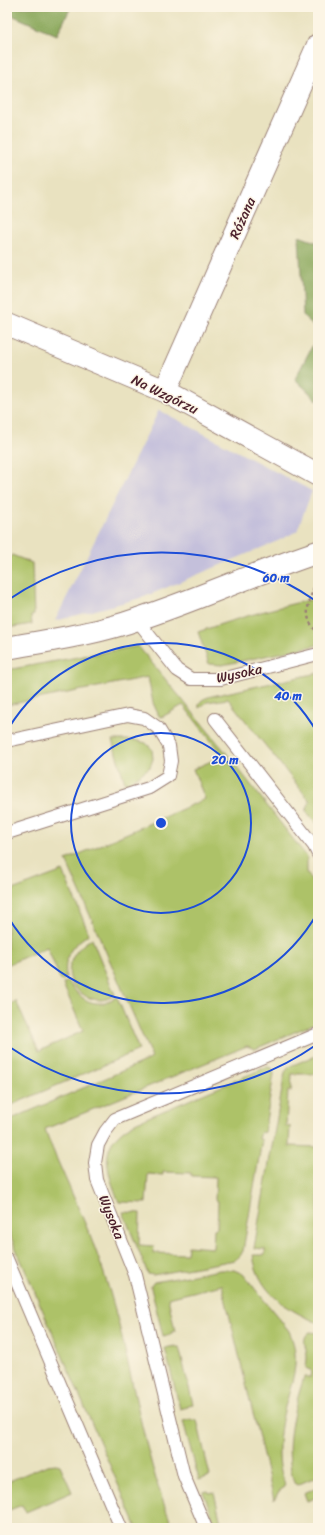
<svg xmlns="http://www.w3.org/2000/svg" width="325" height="1535" viewBox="0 0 325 1535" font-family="Sriracha,sans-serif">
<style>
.industrial{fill:#c4c0db}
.green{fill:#adc267;stroke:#7c7049}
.forest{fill:#8aa85c;stroke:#6a6444}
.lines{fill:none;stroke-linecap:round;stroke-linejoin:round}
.lane-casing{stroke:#9a8076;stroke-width:14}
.street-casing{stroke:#9a8076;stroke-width:24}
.path{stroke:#9a8076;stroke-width:2.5;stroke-dasharray:3 3;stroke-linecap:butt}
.lane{stroke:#fff;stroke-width:12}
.street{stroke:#fff;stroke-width:22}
.ring{fill:none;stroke:#1d4ed8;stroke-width:2}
.labels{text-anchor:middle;stroke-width:3;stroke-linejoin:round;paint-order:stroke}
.street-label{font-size:14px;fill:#4a1f2b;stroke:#fcf5e5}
.centre{fill:#1d4ed8;stroke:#fcf5e5;stroke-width:2}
.ring-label{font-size:12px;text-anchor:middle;font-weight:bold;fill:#1d4ed8;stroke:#fcf5e5;stroke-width:3;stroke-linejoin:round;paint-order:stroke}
</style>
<rect width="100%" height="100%" fill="#fcf5e5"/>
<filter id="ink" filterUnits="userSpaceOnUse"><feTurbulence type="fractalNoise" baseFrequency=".025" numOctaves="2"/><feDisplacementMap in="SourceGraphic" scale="8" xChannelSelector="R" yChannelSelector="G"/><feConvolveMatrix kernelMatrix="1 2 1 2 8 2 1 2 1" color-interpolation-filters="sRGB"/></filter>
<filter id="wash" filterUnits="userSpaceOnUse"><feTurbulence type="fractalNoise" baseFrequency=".012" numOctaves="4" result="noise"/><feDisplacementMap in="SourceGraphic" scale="16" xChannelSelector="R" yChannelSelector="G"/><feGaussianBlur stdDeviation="0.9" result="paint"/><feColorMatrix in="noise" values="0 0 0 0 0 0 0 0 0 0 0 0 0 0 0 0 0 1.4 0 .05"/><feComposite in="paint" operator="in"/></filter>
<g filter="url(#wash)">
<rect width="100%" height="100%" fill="#e9e2c0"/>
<path class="industrial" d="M159 410 312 491 297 531 280 540 144 597 55 621Z"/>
<g class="green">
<path d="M12 555 32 563 34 615 31 616 32 624 7 628V564Z"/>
<path d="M318 598V645L222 665 209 664 198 632C237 618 277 607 318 598Z"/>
<path d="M138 646 227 754 307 857V872L318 893V1022L255 1049 247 1046 45 1129C54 1155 67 1181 78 1207 90 1234 101 1263 110 1292 133 1370 142 1452 173 1528H137L7 1228V1121L152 1058 66 860 205 799 193 769 223 756 183 705 162 717 159 716 153 703 148 677 7 705V670Z"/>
<path d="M318 673V825L306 811 310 801 228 699 207 702 199 708C198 700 205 698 212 696Z"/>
<path d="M112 740H134L146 743 152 749 153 759 150 767 130 782 125 783Z"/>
<path d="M63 871 89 934C70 947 64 955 66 978L61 981 47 947 7 965V892Z"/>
<path d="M92 939 115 995C111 997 106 1000 101 1000 93 1000 88 998 81 993 59 977 71 949 92 939Z"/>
<path d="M68 981C76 993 86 1005 102 1003 107 1003 112 999 117 997L139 1050 7 1107V1006L16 1001 39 1051 83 1031 63 984Z"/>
<path d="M318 1055 317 1074H292L291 1091H288L286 1126H290L289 1146 318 1147V1323C286 1309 258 1292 253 1255H265V1249L254 1248 285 1072 290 1066Z"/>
<path d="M267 1067 272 1068 274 1074 264 1133 261 1132 259 1139 262 1140 243 1251 240 1256 235 1260 153 1275 148 1274 123 1212 140 1213 139 1245 154 1246 153 1253 187 1254 188 1246 213 1248 214 1229 217 1228 218 1201 215 1200 216 1177 191 1176V1173L163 1172V1175L148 1174 146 1203 119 1202C105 1167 97 1142 137 1122Z"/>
<path d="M220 1270H234L243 1274 289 1331C305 1366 286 1391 281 1426 279 1439 278 1453 280 1466 281 1473 284 1480 285 1487L279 1491 274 1500 222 1285 168 1298 175 1331 171 1332 172 1334 163 1336 151 1288V1286L154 1282Z"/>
<path d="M310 1332 318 1333V1476L297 1485 294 1483C283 1447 293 1412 304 1377H311L312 1371 306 1368C306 1365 307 1361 307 1358 307 1348 300 1338 310 1332Z"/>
<path d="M175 1346V1347H179L193 1404 188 1405V1407L180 1409 165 1348Z"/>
<path d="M191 1419 192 1421 197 1420 210 1476 199 1480 183 1421Z"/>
<path d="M56 1464 60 1465 72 1492 26 1512 22 1505 7 1511V1482L47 1465Z"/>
<path d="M318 1487V1497L307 1501 304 1493Z"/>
<path d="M208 1491 209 1493 214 1492 222 1528H217L203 1492Z"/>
</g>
<g class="forest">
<path d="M7 7H71L57 35 7 13Z"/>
<path d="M299 236 318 243V332L303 315Z"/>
<path d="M318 335V401L295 379Z"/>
</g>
</g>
<g filter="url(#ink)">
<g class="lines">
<defs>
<g id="lane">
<path d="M137 620 177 670 191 679H221L318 654"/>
<path d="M215 719 314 846 318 854"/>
<path d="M7 741 128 715 144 718 158 728 169 746 171 761 168 776 149 788 7 833"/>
<path d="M7 1259 121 1528"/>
<path d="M206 1528 184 1476 135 1275 97 1180 95 1163 98 1145 105 1132 115 1119 318 1034"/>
</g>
<g id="street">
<path d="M7 324 165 391 318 475"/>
<path d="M165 391 318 45"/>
<path d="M7 648C51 640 96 634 138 619 199 599 257 572 318 552"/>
</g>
</defs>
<use href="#lane" class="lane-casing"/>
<use href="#street" class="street-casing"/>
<path class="path" d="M316 582C310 600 300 617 318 632"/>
<use href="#lane" class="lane"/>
<use href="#street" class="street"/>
</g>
</g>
<g class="ring">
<circle cx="161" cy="823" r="90"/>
<path d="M318 912A180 180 0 0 1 8 917M8 729A180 180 0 0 1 318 734"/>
<path d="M316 1045A271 271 0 0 1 8 1046M8 600A271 271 0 0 1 316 601"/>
</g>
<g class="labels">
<g class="street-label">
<text transform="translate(242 218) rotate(-66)" y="5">Różana</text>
<text transform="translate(165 394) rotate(26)" y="5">Na Wzgórzu</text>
<text transform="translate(239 673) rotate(-12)" y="5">Wysoka</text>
<text transform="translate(112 1217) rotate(68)" y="5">Wysoka</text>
</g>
</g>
<circle cx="161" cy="823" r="6" class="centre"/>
<g class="ring-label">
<text x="276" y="582">60 m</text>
<text x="288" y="700">40 m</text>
<text x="225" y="764">20 m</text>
</g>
<rect width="325" height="1535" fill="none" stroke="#fcf5e5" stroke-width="24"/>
</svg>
